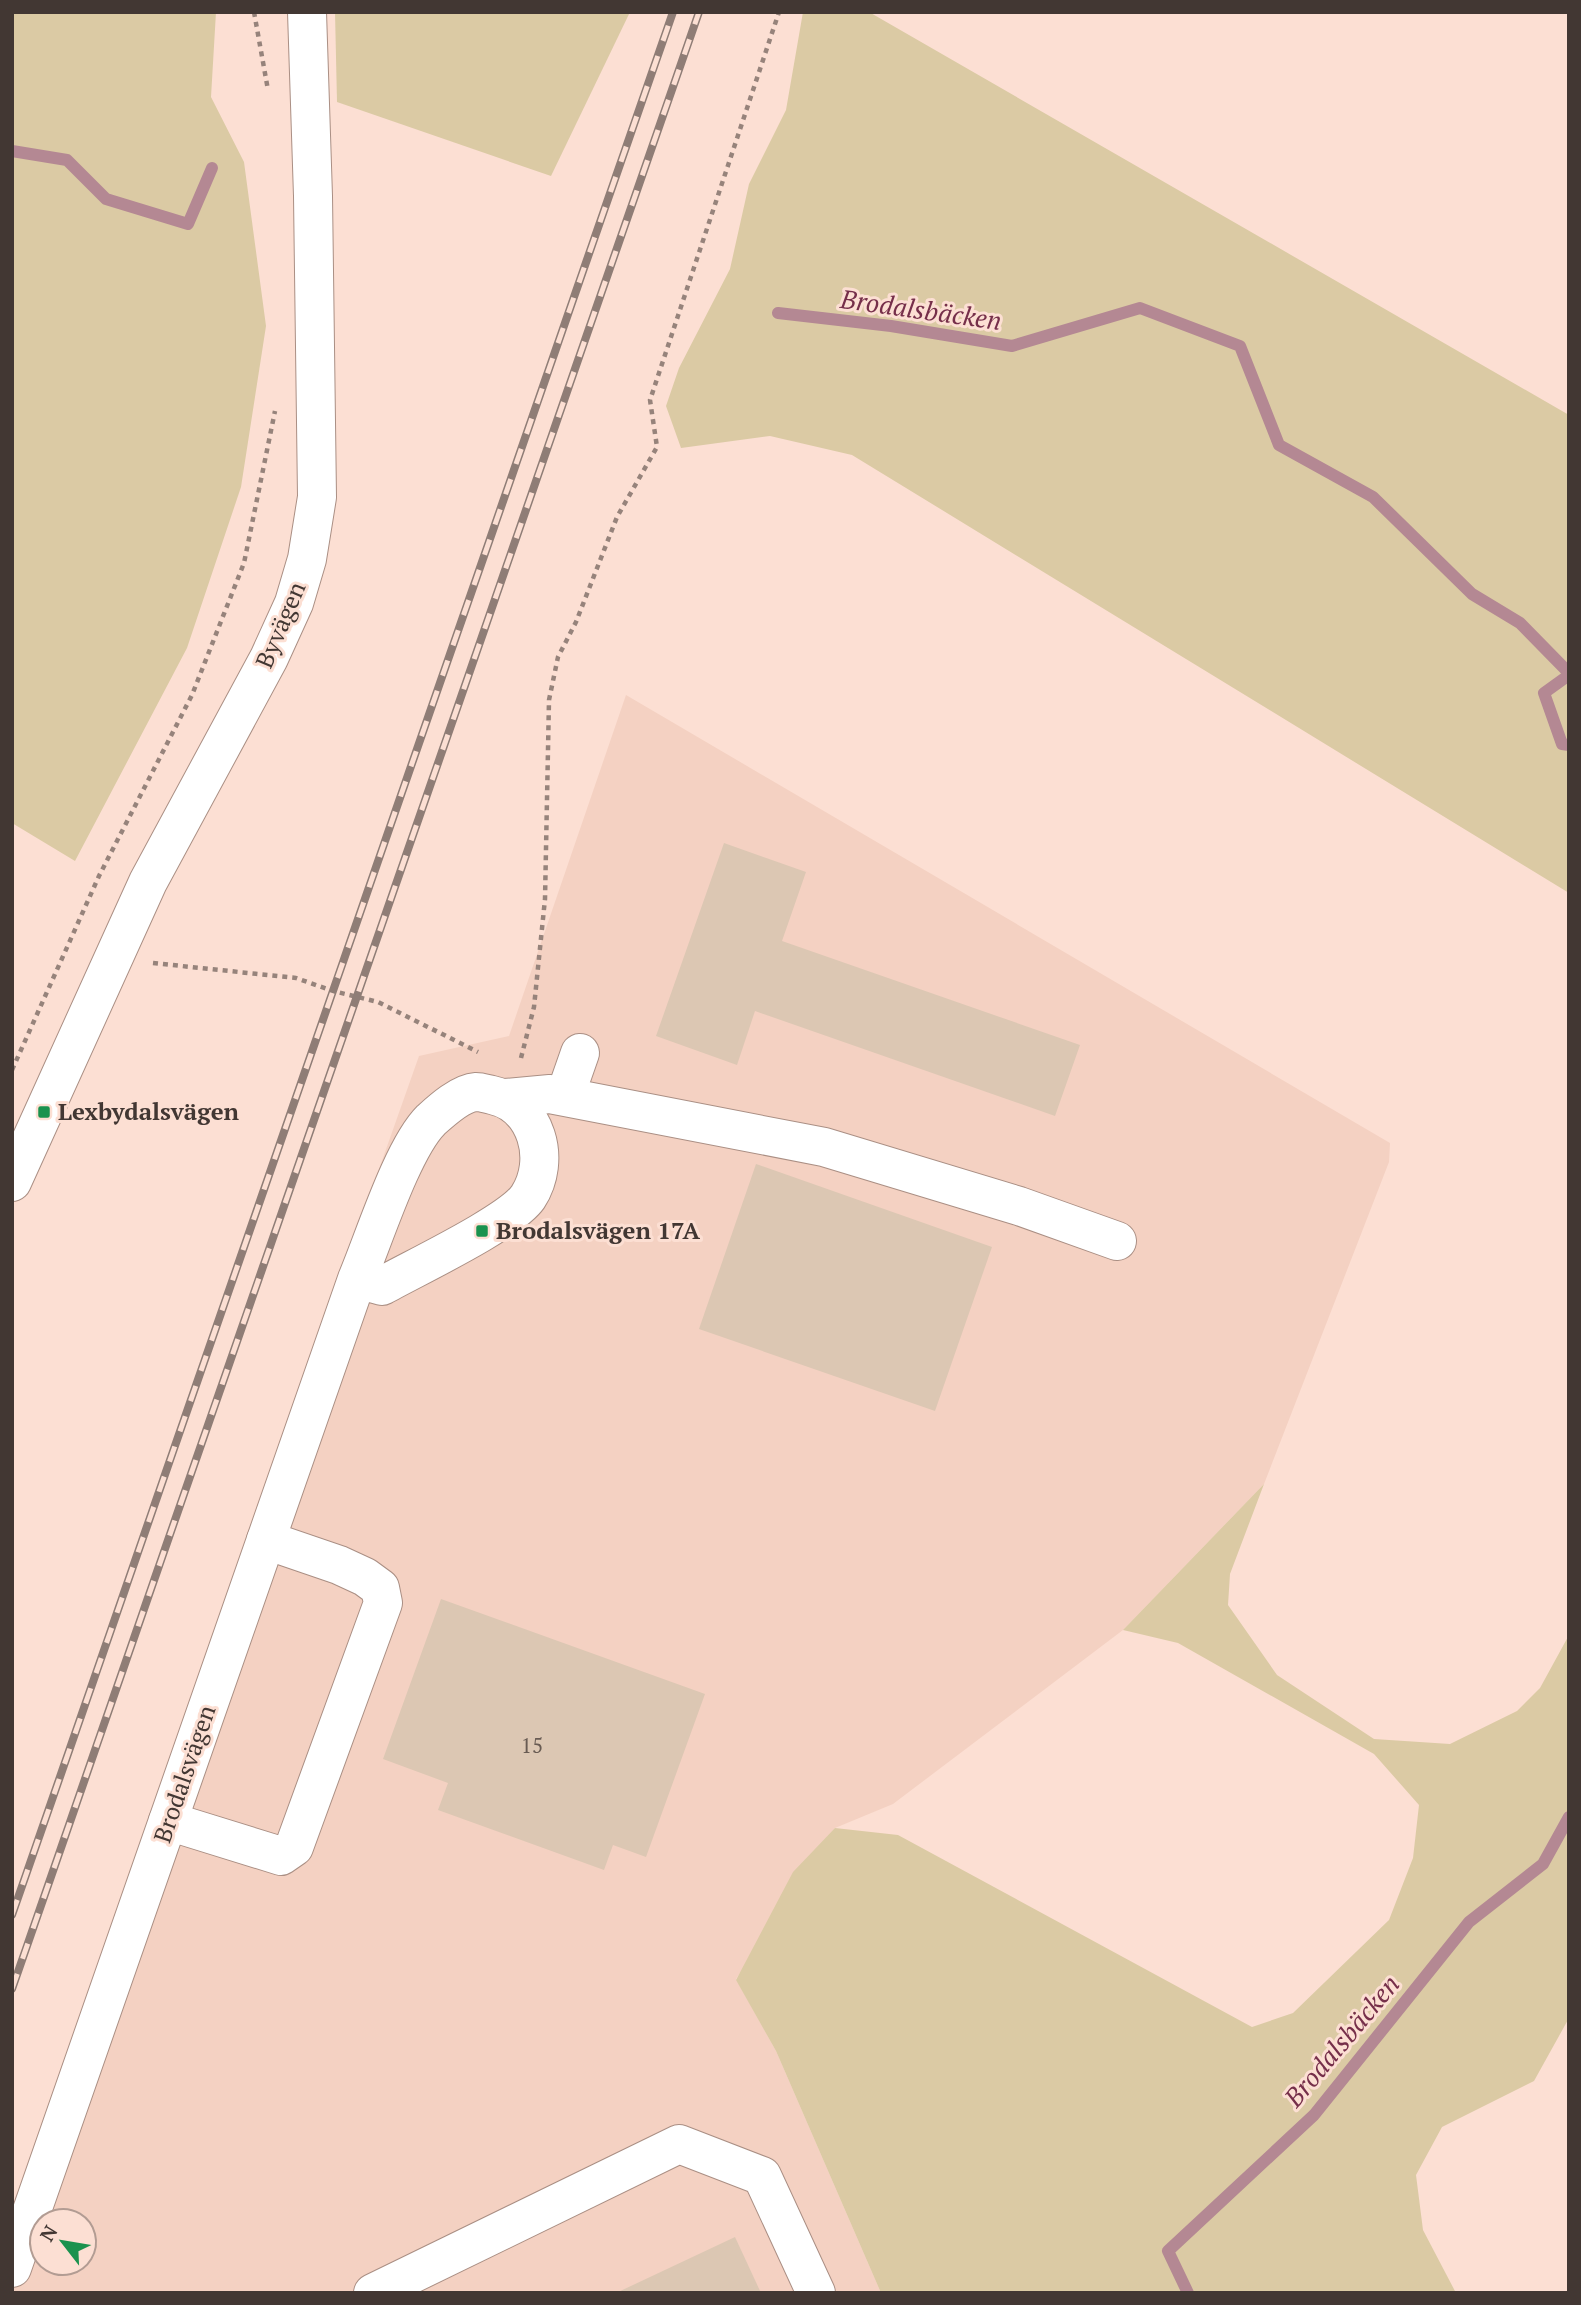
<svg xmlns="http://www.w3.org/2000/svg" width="1581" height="2305" viewBox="0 0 1581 2305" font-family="'PT Serif',serif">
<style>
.built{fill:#f4d1c2;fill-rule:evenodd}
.green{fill:#dbcaa4}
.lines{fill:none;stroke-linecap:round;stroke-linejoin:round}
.stream{stroke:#b48893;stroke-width:12}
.building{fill:#dcc7b3}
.minor-casing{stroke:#aa8f84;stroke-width:40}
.path{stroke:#96837b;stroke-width:4.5;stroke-dasharray:5 5;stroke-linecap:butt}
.minor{stroke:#fff;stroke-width:38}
.rail-casing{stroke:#8f7d76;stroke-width:8}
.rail{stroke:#fcdfd3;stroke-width:5;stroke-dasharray:16;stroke-linecap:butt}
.poi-dot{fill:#1a924e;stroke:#fcdfd3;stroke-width:2.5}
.labels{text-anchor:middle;stroke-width:6;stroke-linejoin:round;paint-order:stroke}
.number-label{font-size:21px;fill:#685b53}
.street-label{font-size:24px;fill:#423733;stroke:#fcdfd3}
.poi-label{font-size:24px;font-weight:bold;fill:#423733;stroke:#fcdfd3;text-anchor:start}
.water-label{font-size:26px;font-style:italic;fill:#762f4a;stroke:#fcdfd3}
</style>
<rect width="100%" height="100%" fill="#fcdfd3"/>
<path class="built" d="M626 695 1390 1143 1389 1162 1264 1484 1123 1630 893 1804 835 1828 736 1979 776 2051 881 2293H12V2207L419 1056 509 1036ZM42 2221H84V2263H42Z"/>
<g class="green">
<path d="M12 12H216L211 97 244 162 266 326 241 487 187 648 75 861 12 823Z"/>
<path d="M335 12H630L551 176 337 102Z"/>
<path d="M803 12H869L1569 415V893L852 455 770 436 681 448 666 406 679 368 730 269 749 184 786 110Z"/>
<path d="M1264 1484 1230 1574 1228 1605 1277 1675 1374 1739 1450 1744 1517 1711 1540 1688 1569 1635V2018L1534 2081 1442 2127 1416 2175 1423 2230 1456 2293H881L776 2051 736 1980 793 1872 835 1828 898 1835 1252 2027 1293 2013 1389 1920 1413 1858 1419 1805 1374 1754 1178 1643 1123 1630Z"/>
</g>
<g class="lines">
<g class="stream">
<path d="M12 151 67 160 106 199 188 224 212 168"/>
<path d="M778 313 891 326 1012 346 1140 308 1240 346 1279 445 1373 497 1472 594 1520 623 1569 673"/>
<path d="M1569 675 1544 693 1562 744 1569 745"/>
<path d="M1188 2293 1168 2251 1314 2115 1469 1922 1543 1864 1569 1817"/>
</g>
</g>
<g class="building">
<path d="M724 843 806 872 782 941 1080 1045 1055 1116 755 1011 737 1065 656 1036Z"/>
<path d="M756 1164 992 1247 935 1411 699 1329Z"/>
<path d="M441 1599 705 1694 646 1857 613 1845 604 1870 438 1810 448 1783 383 1759Z"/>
<path d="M735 2237 761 2293H616Z"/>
</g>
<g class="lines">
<defs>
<g id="minor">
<path d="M565 1096 580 1053"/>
<path d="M505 1098 550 1094 824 1147 1019 1206 1117 1241"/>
<path d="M12 1182 148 882 269 658 294 603 307 559 317 497 313 196 307 12"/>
<path d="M168 1821 281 1856 294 1847 383 1603 380 1588 365 1577 339 1565 266 1540"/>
<path d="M12 2268 357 1279C374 1239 402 1149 431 1120 442 1110 461 1093 476 1092 481 1092 487 1094 492 1095 537 1105 552 1160 528 1197 510 1223 414 1268 382 1286L357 1279"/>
<path d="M373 2293 679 2144 762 2176 816 2293"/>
</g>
</defs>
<use href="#minor" class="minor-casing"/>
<g class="path">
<path d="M254 12 268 90"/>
<path d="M153 963 296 978 333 991 378 1002 478 1052"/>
<path d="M521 1058 534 1007 545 899 549 700 558 657 576 622 617 517 657 447 650 400 779 12"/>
<path d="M12 1070 99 876 192 695 244 563 275 411"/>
</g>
<use href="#minor" class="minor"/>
<defs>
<g id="rail">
<path d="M12 1915 673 12"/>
<path d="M12 1989 699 12"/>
</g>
</defs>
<use href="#rail" class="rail-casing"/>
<use href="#rail" class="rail"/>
</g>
<g class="poi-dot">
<rect x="37" y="1105" width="14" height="14" rx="3.5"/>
<rect x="475" y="1224" width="14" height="14" rx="3.5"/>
</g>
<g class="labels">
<g class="number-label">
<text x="532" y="1753">15</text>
</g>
<g class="street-label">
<text transform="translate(281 625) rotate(-67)" y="8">Byvägen</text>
<text transform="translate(185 1774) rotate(-71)" y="8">Brodalsvägen</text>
</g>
<g class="poi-label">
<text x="58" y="1120">Lexbydalsvägen</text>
<text x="496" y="1239">Brodalsvägen 17A</text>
</g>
<g class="water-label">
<text transform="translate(921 310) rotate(8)" y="9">Brodalsbäcken</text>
<text transform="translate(1342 2041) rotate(-50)" y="9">Brodalsbäcken</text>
</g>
</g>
<rect width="1581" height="2305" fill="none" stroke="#423733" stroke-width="28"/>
<g transform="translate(63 2242) rotate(301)"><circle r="33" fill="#fcdfd3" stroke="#b29c93" stroke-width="2"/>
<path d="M0-5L12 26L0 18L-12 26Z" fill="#1a924e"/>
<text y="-10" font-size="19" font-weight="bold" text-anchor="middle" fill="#423733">N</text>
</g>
</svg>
